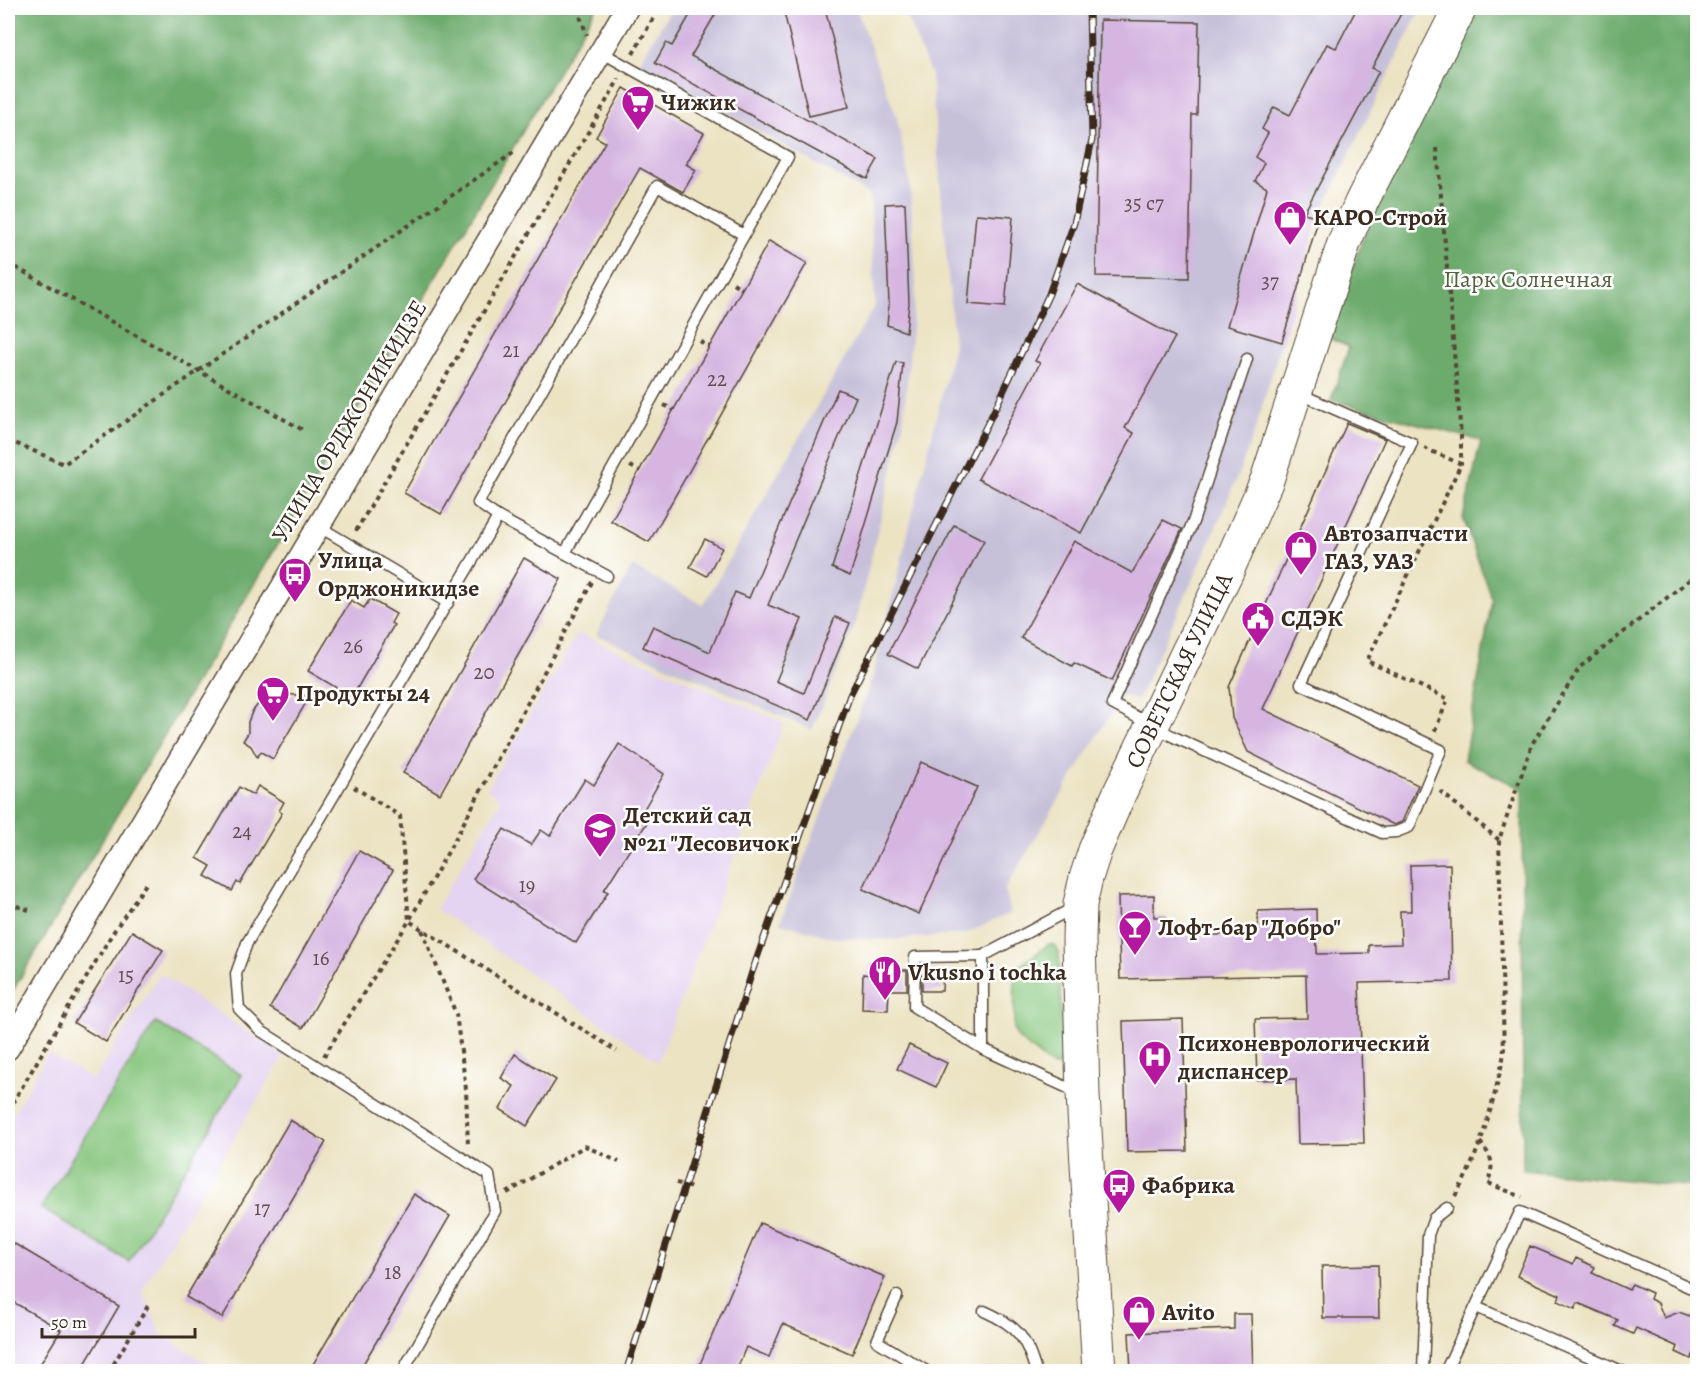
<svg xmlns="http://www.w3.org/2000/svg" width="1705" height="1379" viewBox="0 0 1705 1379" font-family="Alegreya,serif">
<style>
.built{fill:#e4d3f1}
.industrial{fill:#c6c0d9}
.green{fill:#87c67e;stroke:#61784e;stroke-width:1.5}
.forest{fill:#6dab6d;stroke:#546a46;stroke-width:1.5}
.building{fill:#d6b6e1}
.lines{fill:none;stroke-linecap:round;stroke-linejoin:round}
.service-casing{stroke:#564637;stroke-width:13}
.minor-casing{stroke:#564637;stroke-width:25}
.primary-casing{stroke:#564637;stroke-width:35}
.path{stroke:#564637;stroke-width:4;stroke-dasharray:4.5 4.5;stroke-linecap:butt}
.service{stroke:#fff;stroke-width:10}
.minor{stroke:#fff;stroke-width:22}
.primary{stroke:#fff;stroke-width:33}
.rail-casing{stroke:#3b2a1e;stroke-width:7}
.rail{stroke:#fff;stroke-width:4.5;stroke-dasharray:14;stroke-linecap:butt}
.labels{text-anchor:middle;stroke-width:5;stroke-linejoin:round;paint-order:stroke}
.number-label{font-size:21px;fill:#624d4f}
.poi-label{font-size:24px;font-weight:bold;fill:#3b2a1e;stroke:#fff;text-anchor:start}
.park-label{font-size:24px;fill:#566140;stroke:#fff}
.street-label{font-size:24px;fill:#3b2a1e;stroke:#fff}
</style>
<rect width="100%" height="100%" fill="#fff"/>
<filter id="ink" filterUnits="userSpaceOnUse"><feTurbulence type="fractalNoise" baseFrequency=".0167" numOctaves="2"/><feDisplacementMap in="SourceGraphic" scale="12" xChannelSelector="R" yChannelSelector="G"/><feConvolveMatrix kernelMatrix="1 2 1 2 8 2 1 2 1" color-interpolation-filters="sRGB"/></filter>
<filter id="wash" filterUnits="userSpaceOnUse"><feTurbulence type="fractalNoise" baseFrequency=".008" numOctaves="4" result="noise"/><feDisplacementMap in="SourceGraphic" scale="24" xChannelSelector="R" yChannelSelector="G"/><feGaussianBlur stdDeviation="1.35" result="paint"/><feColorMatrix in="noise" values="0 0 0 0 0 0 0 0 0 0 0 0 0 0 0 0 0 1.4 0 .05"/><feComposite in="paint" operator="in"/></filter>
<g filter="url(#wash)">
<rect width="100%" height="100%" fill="#ece3c3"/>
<g class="built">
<path d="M578 633 784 723 658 1062 436 909 501 800 487 789Z"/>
<path d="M160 974 284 1056 142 1290 162 1335 219 1371 8 1372V1123L48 1053 93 1080Z"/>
</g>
<g class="industrial">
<path d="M672 8H856L897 118 910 184 916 284 903 424 856 622 812 730 596 635 632 566 703 605 875 305 870 195 639 63Z"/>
<path d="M903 8H1421L1319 217 1256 427 1240 470 1203 558 1137 701 1122 695 1005 889 1011 913 965 934 889 940 834 938 780 923 873 676 954 345 931 75Z"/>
</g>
<g class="green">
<path d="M1049 944 1054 945 1059 952 1063 1059 1058 1066 1053 1067 1020 1040 1016 1035 1014 1029 1015 972 1020 966Z"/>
<path d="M155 1022 242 1075 129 1262 41 1208Z"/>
</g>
<g class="forest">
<path d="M8 8H596L8 999Z"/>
<path d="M1480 8H1697V1187L1523 1170 1522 789 1464 760 1492 600 1463 518 1481 441 1331 400 1349 347 1326 337 1381 191Z"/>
</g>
<g id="blocks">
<g class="building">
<path d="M694 8H719L691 56 878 159 867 179 655 63 666 43 672 46Z"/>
<path d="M783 8H825L849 107 809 116Z"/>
<path d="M1357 8H1404L1372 68 1379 71 1304 213 1319 217 1282 342 1227 326 1267 188 1255 181 1264 163 1255 157 1268 133 1262 129 1274 107 1290 115 1327 44 1336 48Z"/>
<path d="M1100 20 1199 22 1197 115H1192L1189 278 1096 276Z"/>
<path d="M624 88 704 133 686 164 696 170 683 192 640 168 441 514 404 493 605 142 596 137Z"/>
<path d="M905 203 909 303 906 332 887 325 889 304 885 204Z"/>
<path d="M976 214 1013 217 1005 307 968 304Z"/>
<path d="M769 241 807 263 649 542 611 521Z"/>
<path d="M1077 284 1175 337 1125 428 1134 433 1081 533 978 479 1040 363 1035 361Z"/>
<path d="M896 362 903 363 897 422 850 576 832 568Z"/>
<path d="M838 389 856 397 768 605 802 619 776 681 804 693 835 617 850 623 810 720 643 647 653 626 710 652 735 592 749 598Z"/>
<path d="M1347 423 1385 439 1263 709 1418 785 1402 822 1394 825 1248 752 1232 718 1229 687Z"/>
<path d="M1163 520 1182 529 1112 681 1074 663 1072 666 1021 638 1074 541 1132 573Z"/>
<path d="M954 525 984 540 918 669 888 654Z"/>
<path d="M705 539 722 548 707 576 690 567Z"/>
<path d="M524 558 561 579 440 794 403 773Z"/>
<path d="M370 599 396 614 391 623 394 625 352 697 308 671 351 600 364 608Z"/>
<path d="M273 689 281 694 310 696 273 759 261 752 257 757 251 746 243 741 248 733V722L252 712 259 703 268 697Z"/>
<path d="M619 744 664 774 640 816 648 821 604 890 608 892 576 943 473 879 504 829 531 845 541 830 550 836 585 779 594 785Z"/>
<path d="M921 762 977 787 919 914 863 889Z"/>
<path d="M258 786 284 802 279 811 282 813 240 884 237 882 232 891 205 876 211 866 197 858 239 787 253 795Z"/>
<path d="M359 851 393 870 303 1028 270 1008Z"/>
<path d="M1450 864 1452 981 1359 983 1364 1143 1298 1144 1296 1079 1257 1080 1255 1019 1307 1018 1306 975 1120 979 1118 896 1154 895V917H1166L1167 936 1258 934V911L1316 909 1317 954 1369 953V945L1401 944 1400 911H1411L1410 865Z"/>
<path d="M132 931 163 950 106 1042 74 1023Z"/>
<path d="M870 963 890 964 889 970H907V990H889L888 1010 862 1009 863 974 869 975Z"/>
<path d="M922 970 943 971 942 991H922Z"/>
<path d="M1183 1019 1187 1151 1127 1152 1123 1021Z"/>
<path d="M909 1045 947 1063 936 1087 897 1069Z"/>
<path d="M515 1054 556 1080 527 1126 500 1109 514 1086 501 1078Z"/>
<path d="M290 1120 326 1142 222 1318 186 1297Z"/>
<path d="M414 1194 450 1216 382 1332 359 1371H309Z"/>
<path d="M760 1223 885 1277 852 1354 783 1324 769 1357 746 1347 736 1371H718L700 1364Z"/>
<path d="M8 1240 119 1306 81 1371H36L61 1330 8 1299Z"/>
<path d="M1530 1246 1573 1264 1576 1258 1595 1267 1592 1273 1629 1290 1632 1284 1652 1293 1650 1299 1658 1303 1664 1318 1679 1312 1698 1319V1346L1691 1359 1676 1352 1678 1347 1636 1328 1633 1334 1615 1326 1618 1320 1578 1303 1575 1309 1558 1301 1560 1295 1517 1276Z"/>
<path d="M1378 1265 1379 1318H1323L1322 1266Z"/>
<path d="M1234 1314H1251L1253 1371H1131L1129 1333 1234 1329Z"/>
</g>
</g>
</g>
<g filter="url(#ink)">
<use href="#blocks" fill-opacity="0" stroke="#564637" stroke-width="1.5"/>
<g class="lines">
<defs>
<g id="service">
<path d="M1247 359 1193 522 1112 704 1174 737 1382 833 1396 832 1409 827 1441 750 1301 684 1412 443 1300 394"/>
<path d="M498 517 607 576"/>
<path d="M318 526 448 603"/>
<path d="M565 553 744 235"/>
<path d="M1075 907 983 956V1049L1079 1093"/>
<path d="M983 956 915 957 914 1007 983 1049"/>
<path d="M897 1296 877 1341 928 1372"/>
<path d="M1476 1307 1624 1372"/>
<path d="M984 1311C1018 1326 1026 1337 1036 1372"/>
<path d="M402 1372 495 1211 489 1175 261 1031 239 1009 236 974 247 943 498 517 478 503 657 186 744 235 788 157 601 52"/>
<path d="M1423 1372 1428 1235 1434 1218 1447 1208"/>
<path d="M1445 1372 1520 1212 1698 1291"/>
</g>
<path id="minor" d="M8 1048 627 8"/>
<g id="primary">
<path id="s1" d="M1099 1372 1083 1095 1079 940 1080 904 1086 878 1095 850 1120 792 1228 569 1267 480 1344 243 1361 203 1460 8"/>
</g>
</defs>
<use href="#service" class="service-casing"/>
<use href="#minor" class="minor-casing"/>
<use href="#primary" class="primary-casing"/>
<g class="path">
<path d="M577 8 587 35"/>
<path d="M1550 10 1574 8"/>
<path d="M633 54 659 8"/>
<path d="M1437 148 1461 436V464"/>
<path d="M8 263 303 430"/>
<path d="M733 283 742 289"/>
<path d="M700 341 709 347"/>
<path d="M664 405 674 410"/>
<path d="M8 440 64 464 516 151"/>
<path d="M1424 448 1461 464 1367 661 1448 699 1434 733"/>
<path d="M630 466 640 471"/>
<path d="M356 531 619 79"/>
<path d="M592 582 453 843 409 921 617 1051"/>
<path d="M1440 791 1499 840"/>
<path d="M8 903 29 910"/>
<path d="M422 930 456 1014 466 1089 468 1146"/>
<path d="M324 1056 409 921 400 816 354 787"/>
<path d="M8 1111 112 934 148 881"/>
<path d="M1480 1142C1493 1159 1494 1162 1488 1183L1522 1197"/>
<path d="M676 1183 681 1184"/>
<path d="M686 1186 691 1188"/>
<path d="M507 1193 585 1146 619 1162"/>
<path d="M1455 1196C1480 1156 1494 1100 1504 1054L1499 840 1532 744 1580 667 1698 573"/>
<path d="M109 1372 149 1304"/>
</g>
<use href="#service" class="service"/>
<use href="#minor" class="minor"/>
<use href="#primary" class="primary"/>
<defs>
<path id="rail" d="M626 1372 752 972 850 695 996 407 1049 294 1074 223 1092 140 1089 8"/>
</defs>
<use href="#rail" class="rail-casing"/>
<use href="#rail" class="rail"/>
</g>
</g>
<defs>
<symbol id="supermarket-pin" viewBox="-11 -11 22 30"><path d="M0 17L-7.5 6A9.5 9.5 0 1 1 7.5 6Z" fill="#b5179e" stroke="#fff"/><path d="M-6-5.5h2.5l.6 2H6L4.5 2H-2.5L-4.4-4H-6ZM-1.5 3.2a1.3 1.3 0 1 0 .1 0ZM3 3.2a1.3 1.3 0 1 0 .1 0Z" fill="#fff"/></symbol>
<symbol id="shop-pin" viewBox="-11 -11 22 30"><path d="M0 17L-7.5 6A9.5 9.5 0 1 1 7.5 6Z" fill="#b5179e" stroke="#fff"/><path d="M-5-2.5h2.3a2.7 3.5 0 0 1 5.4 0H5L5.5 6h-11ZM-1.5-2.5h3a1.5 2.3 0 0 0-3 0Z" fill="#fff"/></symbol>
<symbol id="bus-pin" viewBox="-11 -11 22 30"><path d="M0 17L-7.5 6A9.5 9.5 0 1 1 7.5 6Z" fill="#b5179e" stroke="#fff"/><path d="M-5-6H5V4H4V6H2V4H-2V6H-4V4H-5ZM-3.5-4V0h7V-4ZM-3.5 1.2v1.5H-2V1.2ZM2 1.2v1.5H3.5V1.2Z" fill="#fff"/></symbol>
<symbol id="civic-pin" viewBox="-11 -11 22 30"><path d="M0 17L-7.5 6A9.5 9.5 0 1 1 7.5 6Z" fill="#b5179e" stroke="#fff"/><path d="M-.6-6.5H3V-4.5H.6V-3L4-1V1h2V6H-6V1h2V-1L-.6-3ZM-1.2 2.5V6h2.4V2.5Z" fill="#fff"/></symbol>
<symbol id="school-pin" viewBox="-11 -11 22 30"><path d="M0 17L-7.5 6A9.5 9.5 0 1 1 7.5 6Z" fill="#b5179e" stroke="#fff"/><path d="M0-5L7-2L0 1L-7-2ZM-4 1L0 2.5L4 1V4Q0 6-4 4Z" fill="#fff"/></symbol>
<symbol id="bar-pin" viewBox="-11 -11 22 30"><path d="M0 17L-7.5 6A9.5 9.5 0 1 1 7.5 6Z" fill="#b5179e" stroke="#fff"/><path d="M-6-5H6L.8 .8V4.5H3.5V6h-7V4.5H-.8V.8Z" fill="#fff"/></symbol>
<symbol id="restaurant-pin" viewBox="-11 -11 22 30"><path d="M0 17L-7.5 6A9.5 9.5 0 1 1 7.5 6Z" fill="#b5179e" stroke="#fff"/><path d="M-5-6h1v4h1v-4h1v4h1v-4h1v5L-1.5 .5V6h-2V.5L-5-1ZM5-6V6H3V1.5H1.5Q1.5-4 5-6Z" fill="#fff"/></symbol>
<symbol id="hospital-pin" viewBox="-11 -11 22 30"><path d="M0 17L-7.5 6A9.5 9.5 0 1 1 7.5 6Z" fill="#b5179e" stroke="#fff"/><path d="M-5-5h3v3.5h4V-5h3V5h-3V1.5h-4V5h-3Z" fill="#fff"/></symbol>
</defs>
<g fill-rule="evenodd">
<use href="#supermarket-pin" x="619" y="83" width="38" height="52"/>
<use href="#shop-pin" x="1271" y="198" width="38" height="52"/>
<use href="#shop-pin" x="1282" y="528" width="38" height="52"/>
<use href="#bus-pin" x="276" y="555" width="38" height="52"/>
<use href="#civic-pin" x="1239" y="599" width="38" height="52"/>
<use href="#supermarket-pin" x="254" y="674" width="38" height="52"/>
<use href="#school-pin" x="581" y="810" width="38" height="52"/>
<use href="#bar-pin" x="1116" y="908" width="38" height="52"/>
<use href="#restaurant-pin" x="866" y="953" width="38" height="52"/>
<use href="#hospital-pin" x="1136" y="1038" width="38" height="52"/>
<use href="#bus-pin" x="1100" y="1166" width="38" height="52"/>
<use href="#shop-pin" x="1120" y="1293" width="38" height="52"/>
</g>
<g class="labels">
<g class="number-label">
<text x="1144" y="210">35 с7</text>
<text x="1270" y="288">37</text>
<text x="511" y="357">21</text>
<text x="717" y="386">22</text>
<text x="353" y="653">26</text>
<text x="484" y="679">20</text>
<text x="242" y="838">24</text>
<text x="527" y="892">19</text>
<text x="321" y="965">16</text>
<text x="126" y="982">15</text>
<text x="262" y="1215">17</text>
<text x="393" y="1279">18</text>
</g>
<g class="poi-label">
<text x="661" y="110">Чижик</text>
<text x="1313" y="225">КАРО-Строй</text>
<text x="1324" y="541">Автозапчасти<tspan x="1324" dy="28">ГАЗ, УАЗ</tspan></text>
<text x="318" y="568">Улица<tspan x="318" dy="28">Орджоникидзе</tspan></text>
<text x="1281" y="626">СДЭК</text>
<text x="296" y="701">Продукты 24</text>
<text x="623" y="823">Детский сад<tspan x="623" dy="28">№21 "Лесовичок"</tspan></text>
<text x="1158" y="935">Лофт-бар "Добро"</text>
<text x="908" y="980">Vkusno i tochka</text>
<text x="1178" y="1051">Психоневрологический<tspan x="1178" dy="28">диспансер</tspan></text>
<text x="1142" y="1193">Фабрика</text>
<text x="1162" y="1320">Avito</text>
</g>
<g class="park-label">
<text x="1528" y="287">Парк Солнечная</text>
</g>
<g class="street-label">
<text transform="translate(349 421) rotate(-59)" y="8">УЛИЦА ОРДЖОНИКИДЗЕ</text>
<text dy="8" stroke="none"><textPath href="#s1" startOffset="723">СОВЕТСКАЯ УЛИЦА</textPath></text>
</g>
</g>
<rect width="1705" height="1379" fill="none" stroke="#fff" stroke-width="30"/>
<path d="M42 1328v9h153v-9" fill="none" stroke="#3b2a1e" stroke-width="3"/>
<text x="51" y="1328" font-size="18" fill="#3b2a1e" stroke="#ffffff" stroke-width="4.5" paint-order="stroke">50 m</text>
</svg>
